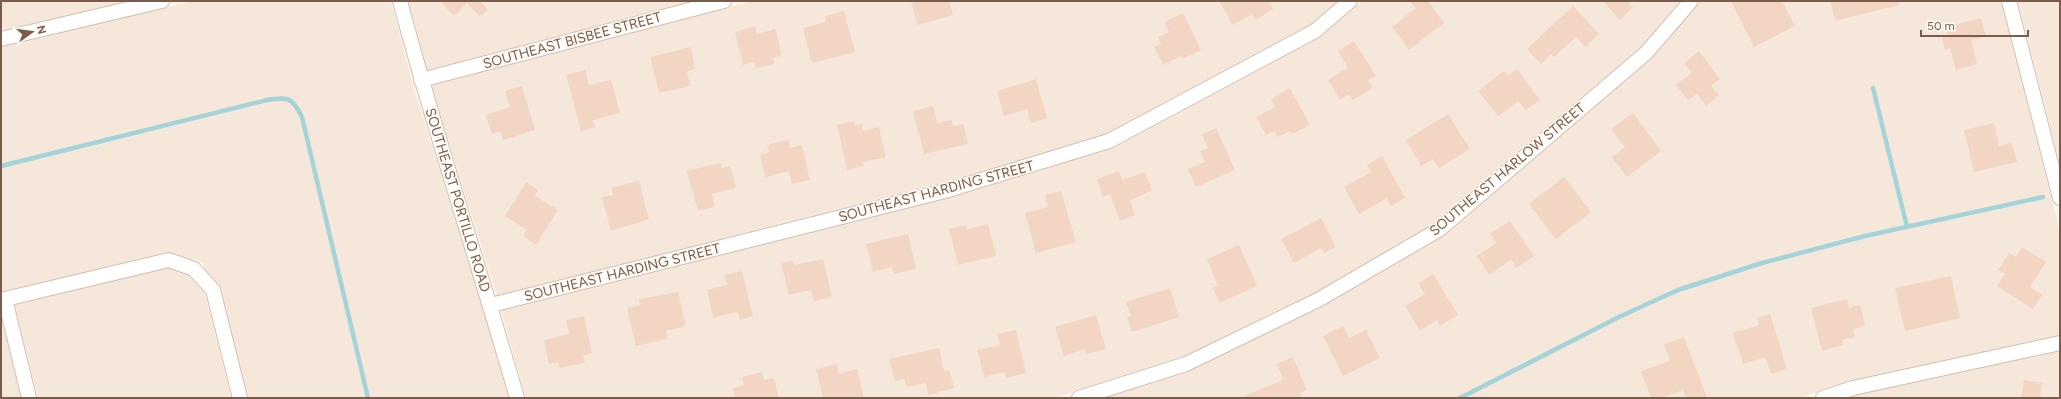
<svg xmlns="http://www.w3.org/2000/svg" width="2061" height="399" viewBox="0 0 2061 399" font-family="Figtree,sans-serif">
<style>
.residential{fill:#f5e8da}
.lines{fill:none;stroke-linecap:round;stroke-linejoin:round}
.stream{stroke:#a5d3da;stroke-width:4.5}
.building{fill:#f3d5c3}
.minor-casing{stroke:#d1beb0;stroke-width:16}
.minor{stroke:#fff;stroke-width:14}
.labels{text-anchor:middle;stroke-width:3;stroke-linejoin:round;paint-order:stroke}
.street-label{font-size:14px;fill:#7a5c4d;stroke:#fffaf3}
</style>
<rect width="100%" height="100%" fill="#fdf6ec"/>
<g class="residential">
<path d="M1 1H129L4 31 1 18Z"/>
<path d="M193 1H391L414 89 483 307 509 398H248L221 288 203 267 204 265 195 258 193 260 173 253 167 252 1 293V47Z"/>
<path d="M408 1H694L427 70Z"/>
<path d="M753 1H1338L1310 26 1106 135 943 183 497 296 431 85Z"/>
<path d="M1362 1H1680L1640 48 1435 223 1314 294 1183 357 1055 398H526L501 310 947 198 1113 148 1320 37Z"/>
<path d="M1701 1H2001L2060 232V335L1851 381 1799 398H1104L1188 371 1322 307 1446 234 1652 58Z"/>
<path d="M2018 1H2060V164Z"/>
<path d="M168 267 189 275 205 293 231 398H38L15 305Z"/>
<path d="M1 317 21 398H1Z"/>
<path d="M2060 350V398H1846L1855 395Z"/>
</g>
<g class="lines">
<g class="stream">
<path d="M1873 88 1907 227"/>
<path d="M1 166 267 100C289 97 292 97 302 117L368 398"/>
<path d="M1460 398 1619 317 1678 290 1762 263 1865 236 2043 197"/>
</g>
</g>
<g class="building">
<path d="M440 1H480L488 10 480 17 467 3 454 16Z"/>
<path d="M911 1H949L953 15 917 25Z"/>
<path d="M1219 1H1273L1270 3 1273 9 1256 20 1252 14 1233 25Z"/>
<path d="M1410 1H1428L1444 23 1409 50 1392 27 1416 8Z"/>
<path d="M1603 1H1627L1633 7 1620 20Z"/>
<path d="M1731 1H1782L1795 26 1754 47Z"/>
<path d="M1830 1H1898L1899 5 1835 21Z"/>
<path d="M1573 6 1599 34 1585 47 1576 37 1554 57 1551 54 1541 64 1527 49Z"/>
<path d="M844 11 855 52 812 63 803 28 826 22 825 16Z"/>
<path d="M1183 13 1201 50 1183 59 1181 56 1163 65 1154 47 1161 44 1158 37 1169 32 1164 22Z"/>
<path d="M1981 18 1986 37 1971 40 1977 64 1956 70 1950 48 1945 50 1942 38 1948 36 1946 27Z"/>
<path d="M755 26 757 34 775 29 782 55 773 58 774 64 756 68 754 62 743 65 735 32Z"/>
<path d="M1354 41 1376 76 1368 80 1373 88 1352 100 1349 94 1340 100 1328 80 1348 68 1338 51Z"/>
<path d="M691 47 695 69 687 71 690 86 659 93 650 57Z"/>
<path d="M1699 51 1720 79 1711 86 1719 95 1706 106 1697 94 1688 100 1676 85 1692 73 1684 63Z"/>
<path d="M1517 69 1540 100 1526 110 1518 101 1498 116 1478 91 1504 71 1508 76Z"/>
<path d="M585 70 589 85 611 80 620 113 593 120 595 127 581 131 566 75Z"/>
<path d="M1036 79 1047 118 1031 123 1027 109 1004 116 997 91Z"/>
<path d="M522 86 535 130 503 140 500 131 492 134 486 115 510 107 505 91Z"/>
<path d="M1290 88 1310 125 1292 134 1290 131 1278 137 1275 131 1266 135 1256 117 1275 107 1271 99Z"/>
<path d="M933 106 937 123 951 120 953 126 964 124 968 144 924 154 913 111Z"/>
<path d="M1633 113 1661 151 1627 177 1612 157 1625 147 1611 129Z"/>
<path d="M1448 114 1470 149 1439 168 1433 159 1421 166 1406 140Z"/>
<path d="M854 121 855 125 862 124 863 131 879 127 886 157 863 162 864 166 847 170 837 125Z"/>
<path d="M1994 123 1999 146 2012 143 2017 162 1974 172 1964 130Z"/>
<path d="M1216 128 1235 170 1196 187 1188 169 1205 162 1200 151 1208 148 1202 134Z"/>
<path d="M789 140 790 148 802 145 810 180 792 184 789 171 765 177 760 155 769 153 767 145Z"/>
<path d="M1382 156 1405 198 1391 206 1387 198 1359 214 1344 187 1371 172 1367 165Z"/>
<path d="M720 163 722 168 730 166 736 188 712 194 715 207 698 211 687 171Z"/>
<path d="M1119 171 1122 180 1145 172 1152 190 1130 201 1135 215 1120 221 1110 194 1103 197 1097 179Z"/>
<path d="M1564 177 1591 212 1556 239 1529 204Z"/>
<path d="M639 181 649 219 611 231 602 197 613 195 611 188Z"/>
<path d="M526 182 538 190 535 196 558 210 536 245 523 236 527 230 505 216Z"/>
<path d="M1061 191 1076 242 1036 253 1025 213 1048 207 1045 195Z"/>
<path d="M1321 218 1336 247 1324 253 1321 248 1294 263 1281 239Z"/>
<path d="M1510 221 1534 256 1516 268 1511 260 1489 275 1477 256 1496 243 1490 234Z"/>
<path d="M988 224 996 256 958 265 949 229 966 225 967 229Z"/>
<path d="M908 234 916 269 894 274 892 267 873 272 866 244Z"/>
<path d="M1239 245 1257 286 1219 303 1213 288 1218 286 1207 259Z"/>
<path d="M2022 247 2046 262 2030 287 2042 295 2033 309 1997 286 2005 274 1998 270 2009 253 2016 257Z"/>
<path d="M823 259 832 297 814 301 811 290 789 295 781 263 793 261 794 265Z"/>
<path d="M742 271 753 316 740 320 738 312 713 318 707 290 727 285 725 275Z"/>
<path d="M1433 274 1458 315 1440 326 1437 320 1420 331 1405 306 1425 294 1418 283Z"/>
<path d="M1951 276 1960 318 1905 331 1895 288Z"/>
<path d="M1170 288 1179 317 1132 332 1127 317 1131 316 1126 302Z"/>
<path d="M678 292 686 326 666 331 667 339 636 346 627 308 640 305 639 299Z"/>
<path d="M1847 299 1849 308 1860 305 1865 326 1853 329 1855 337 1842 340 1844 345 1822 351 1811 308Z"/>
<path d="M1770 314 1787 369 1771 374 1765 357 1743 364 1733 333 1759 325 1757 318Z"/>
<path d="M1096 315 1106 349 1087 354 1085 349 1064 356 1055 327Z"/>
<path d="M584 316 592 353 583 356 585 363 560 368 558 362 549 364 544 340 569 334 566 320Z"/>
<path d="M1343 326 1349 338 1366 330 1380 358 1343 376 1323 336Z"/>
<path d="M1016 330 1026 373 1006 378 1005 372 984 377 977 350 1000 345 997 334Z"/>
<path d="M1684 337 1707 398H1686L1683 390 1661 398H1651L1641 371 1670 361 1664 344Z"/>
<path d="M939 348 944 371 949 370 954 388 928 395 926 383 906 387 904 379 895 381 889 359Z"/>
<path d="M1293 357 1307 390 1300 393 1302 398H1240L1283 380 1277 364Z"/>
<path d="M837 364 839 374 857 369 864 398H823L816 369Z"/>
<path d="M762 372 764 380 774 378 779 398H735L733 388 744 385 742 377Z"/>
<path d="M2024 380 2042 383 2040 398H2021Z"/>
</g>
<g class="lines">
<defs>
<g id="minor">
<path d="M400 1C435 134 479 265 517 398"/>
<path d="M2009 1 2060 198"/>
<path d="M1 39 162 1"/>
<path d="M421 80 724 1"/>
<path d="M5 299 29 398"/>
<path d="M1 300 169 260 194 269 213 290 240 398"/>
<path d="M491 305 945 191 1109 141 1315 31 1350 1"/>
<path d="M1079 398 1186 364 1318 300 1440 229 1646 53 1691 1"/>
<path d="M1823 398 1853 388 2060 343"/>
</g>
</defs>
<use href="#minor" class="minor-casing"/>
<use href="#minor" class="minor"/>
</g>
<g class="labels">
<g class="street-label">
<text transform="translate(572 40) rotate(-15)" y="5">SOUTHEAST BISBEE STREET</text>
<text transform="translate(1507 169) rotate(-40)" y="5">SOUTHEAST HARLOW STREET</text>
<text transform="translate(936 191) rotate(-15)" y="5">SOUTHEAST HARDING STREET</text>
<text transform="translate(458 200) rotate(73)" y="5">SOUTHEAST PORTILLO ROAD</text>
<text transform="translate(622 272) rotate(-14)" y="5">SOUTHEAST HARDING STREET</text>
</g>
</g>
<rect width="2061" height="399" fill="none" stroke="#7a5c4d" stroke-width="4"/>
<g transform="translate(32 32) rotate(76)" stroke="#fffaf3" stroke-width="3" paint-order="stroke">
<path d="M0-3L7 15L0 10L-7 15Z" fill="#7a5c4d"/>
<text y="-6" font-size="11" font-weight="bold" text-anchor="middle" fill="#7a5c4d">N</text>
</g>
<path d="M1921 30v6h107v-6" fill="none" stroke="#7a5c4d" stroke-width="2"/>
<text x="1927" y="30" font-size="12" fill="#7a5c4d" stroke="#fffaf3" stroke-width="3" paint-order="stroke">50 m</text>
</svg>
